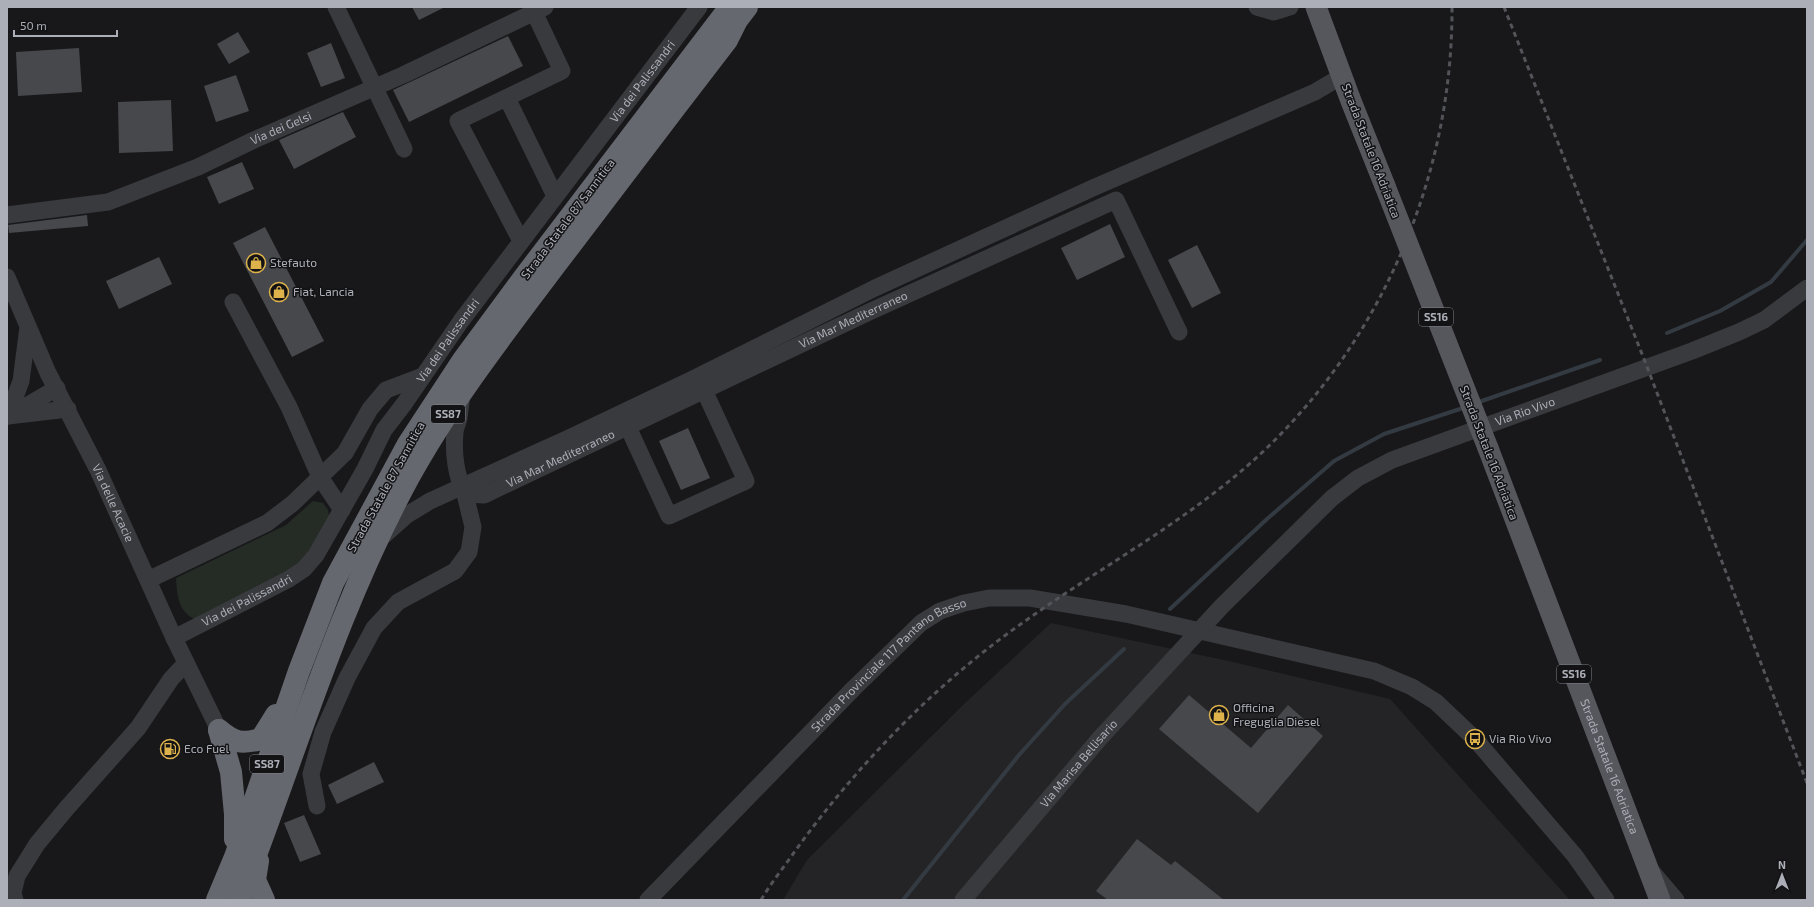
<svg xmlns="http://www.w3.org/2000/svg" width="1814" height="907" viewBox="0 0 1814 907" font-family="'Exo 2',sans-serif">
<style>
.built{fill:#242426}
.green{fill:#242c25}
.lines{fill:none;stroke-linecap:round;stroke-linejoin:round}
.stream{stroke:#333a41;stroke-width:4}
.building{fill:#47484c}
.minor{stroke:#393a3e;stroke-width:17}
.major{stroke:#56575d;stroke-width:21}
.highway{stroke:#66686f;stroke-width:22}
.rail{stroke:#525459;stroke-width:3;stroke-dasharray:5 4;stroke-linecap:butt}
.major-bridge{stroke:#56575d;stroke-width:21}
.labels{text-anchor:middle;stroke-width:3;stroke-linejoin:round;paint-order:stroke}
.shield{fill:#131315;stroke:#7e8087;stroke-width:1}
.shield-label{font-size:11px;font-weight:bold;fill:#acafb8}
.street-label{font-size:12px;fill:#acafb8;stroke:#131315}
.poi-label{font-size:12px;fill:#acafb8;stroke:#131315;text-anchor:start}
</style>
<rect width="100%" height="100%" fill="#18181a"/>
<path class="built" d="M1051 623 1233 662 1390 699 1570 900H783L807 860 964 704Z"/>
<path class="green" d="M313 501 323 503 328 510 330 520 306 558 291 571 195 619C178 612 177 594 176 578L286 525Z"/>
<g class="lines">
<g class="stream">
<path d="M1667 333 1720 311 1771 282 1807 240"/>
<path d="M1476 403 1600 360"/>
<path d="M1170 609 1267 519 1334 461 1384 434 1466 407"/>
<path d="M903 900 1019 755 1065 704 1124 649"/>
</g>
</g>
<g class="building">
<path d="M412 7H445L419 20Z"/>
<path d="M238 32 250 52 229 64 217 44Z"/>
<path d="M508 36 523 66 409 122 393 90Z"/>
<path d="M331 43 345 78 321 87 307 53Z"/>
<path d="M79 48 82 92 18 96 16 52Z"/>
<path d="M236 75 249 111 216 122 204 86Z"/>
<path d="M171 100 173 151 119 153 118 102Z"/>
<path d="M343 112 356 137 294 169 279 140Z"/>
<path d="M242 162 254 189 219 204 207 177Z"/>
<path d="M87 215 88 226 9 233 8 225Z"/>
<path d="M1110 224 1125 257 1077 280 1061 248Z"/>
<path d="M265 227 324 341 292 357 233 243Z"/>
<path d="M1197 245 1221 293 1192 308 1168 260Z"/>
<path d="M159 257 172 284 119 309 106 281Z"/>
<path d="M688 428 710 478 681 490 659 441Z"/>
<path d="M1189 695 1251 748 1288 705 1323 736 1258 813 1159 729Z"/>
<path d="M374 762 384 782 337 804 328 785Z"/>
<path d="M304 815 321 854 300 862 284 823Z"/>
<path d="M1137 839 1171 865 1175 861 1224 900H1108L1096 891Z"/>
</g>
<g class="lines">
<g class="minor">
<path d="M336 7 404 149"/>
<path d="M1257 7 1274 12 1290 7"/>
<path d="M507 98 555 196"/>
<path id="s1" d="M7 215 108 202 198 167 254 140 403 75 545 7"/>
<path d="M521 241 458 121 562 71 534 12"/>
<path id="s2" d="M7 277 48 373 98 470 174 638 219 730"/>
<path d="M233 302 289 407 320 477 342 510"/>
<path id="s3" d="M462 394C461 402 460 410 459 418 458 423 455 428 455 433 453 453 456 476 465 494L484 495 869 312 1116 200 1179 332"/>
<path d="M14 413 57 388"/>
<path d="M8 416 21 381 28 327"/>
<path d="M8 416 68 409"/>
<path d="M628 427 669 516 746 481 704 390"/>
<path d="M380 539 407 515 430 501 569 438 691 380 875 288 1095 187 1315 92 1342 76"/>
<path d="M148 580 267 523 292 504 345 453 370 409 386 390 423 376"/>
<path id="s4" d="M174 638 289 579 304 569 316 555 365 469 384 430 404 404 461 321 699 7"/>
<path d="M317 806 311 774 323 732 347 678 374 628 398 602 455 571 469 552 473 527 465 494"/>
<path d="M1653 873 1676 900"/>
<path d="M15 900 13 893 17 876 37 844 66 809 138 728 171 679 186 663"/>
<path id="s5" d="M648 900 854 688 921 623 940 611 964 603 989 598H1030L1126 614 1374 671 1412 687 1436 702 1475 739 1575 856 1606 900"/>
<path id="s6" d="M963 900 1100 738 1222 606 1332 498 1358 478 1392 460 1692 351 1739 332 1764 320 1807 288"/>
</g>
<g class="major">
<path d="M1316 7 1351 101 1385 186"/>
<path id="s7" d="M1488 448 1660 900"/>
</g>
<g class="highway">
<path d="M219 730 231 772 235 814V839"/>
<path d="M219 730C235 743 241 744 261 739L276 715"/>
<path d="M258 861 255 880 264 900"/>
<path d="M217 900 235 857 299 671 333 583 408 444 463 360 525 276 730 7"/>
<path d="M239 900C294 759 336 611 409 477 451 401 505 332 557 263 614 188 670 114 727 40L737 20 747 7"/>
</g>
<g class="rail">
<path d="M1504 7 1644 359 1807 783"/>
<path d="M761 900C771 883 784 867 795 851 859 763 938 681 1028 619 1100 568 1179 525 1246 467 1377 353 1453 180 1452 7"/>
</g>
<path class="major-bridge" d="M1385 186 1488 448"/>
</g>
<defs>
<symbol id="shop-ring" viewBox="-11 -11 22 22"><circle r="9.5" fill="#131315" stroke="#deb34c" stroke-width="1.5"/><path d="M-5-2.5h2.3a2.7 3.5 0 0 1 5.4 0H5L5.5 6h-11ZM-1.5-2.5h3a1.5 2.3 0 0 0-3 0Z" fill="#deb34c"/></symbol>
<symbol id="bus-ring" viewBox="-11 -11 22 22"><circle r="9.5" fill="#131315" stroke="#deb34c" stroke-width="1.5"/><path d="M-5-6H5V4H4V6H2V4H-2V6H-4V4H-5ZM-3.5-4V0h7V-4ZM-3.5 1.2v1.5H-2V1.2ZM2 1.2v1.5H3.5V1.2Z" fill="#deb34c"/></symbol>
<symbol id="fuel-ring" viewBox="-11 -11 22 22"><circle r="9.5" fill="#131315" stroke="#deb34c" stroke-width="1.5"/><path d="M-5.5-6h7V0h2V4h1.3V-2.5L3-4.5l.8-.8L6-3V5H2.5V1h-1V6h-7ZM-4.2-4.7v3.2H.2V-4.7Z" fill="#deb34c"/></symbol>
</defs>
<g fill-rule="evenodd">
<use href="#shop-ring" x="245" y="252" width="22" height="22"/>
<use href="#shop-ring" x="268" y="281" width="22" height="22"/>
<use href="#shop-ring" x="1208" y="704" width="22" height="22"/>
<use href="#bus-ring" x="1464" y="728" width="22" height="22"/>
<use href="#fuel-ring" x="159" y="738" width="22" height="22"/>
</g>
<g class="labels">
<g class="shield">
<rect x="1419" y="308" width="34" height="18" rx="3"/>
<rect x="431" y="405" width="34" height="18" rx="3"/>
<rect x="1557" y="665" width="34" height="18" rx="3"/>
<rect x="250" y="755" width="34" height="18" rx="3"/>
</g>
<g class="shield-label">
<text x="1436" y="321">SS16</text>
<text x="448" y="418">SS87</text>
<text x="1574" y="678">SS16</text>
<text x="267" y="768">SS87</text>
</g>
<g class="street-label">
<text dy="4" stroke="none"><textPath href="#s4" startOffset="742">Via dei Palissandri</textPath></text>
<text dy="4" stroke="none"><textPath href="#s1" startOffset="290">Via dei Gelsi</textPath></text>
<text transform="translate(1371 151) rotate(69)" y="4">Strada Statale 16 Adriatica</text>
<text transform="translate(568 219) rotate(-53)" y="4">Strada Statale 87 Sannitica</text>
<text dy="4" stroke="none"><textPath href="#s3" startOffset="530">Via Mar Mediterraneo</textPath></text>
<text dy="4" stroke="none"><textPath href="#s4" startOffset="418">Via dei Palissandri</textPath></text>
<text dy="4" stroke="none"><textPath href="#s6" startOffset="759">Via Rio Vivo</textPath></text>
<text transform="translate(1489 453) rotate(69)" y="4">Strada Statale 16 Adriatica</text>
<text dy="4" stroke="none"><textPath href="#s3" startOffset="206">Via Mar Mediterraneo</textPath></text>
<text transform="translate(386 487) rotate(-61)" y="4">Strada Statale 87 Sannitica</text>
<text dy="4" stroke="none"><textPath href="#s2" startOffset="250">Via delle Acacie</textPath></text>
<text dy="4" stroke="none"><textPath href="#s4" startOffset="82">Via dei Palissandri</textPath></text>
<text dy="4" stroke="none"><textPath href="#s5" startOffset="338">Strada Provinciale 117 Pantano Basso</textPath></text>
<text dy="4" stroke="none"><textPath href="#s6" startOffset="179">Via Marisa Bellisario</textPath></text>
<text dy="4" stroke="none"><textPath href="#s7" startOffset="341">Strada Statale 16 Adriatica</textPath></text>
</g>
<g class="poi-label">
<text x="270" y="267">Stefauto</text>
<text x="293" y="296">Fiat, Lancia</text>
<text x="1233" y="712">Officina<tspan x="1233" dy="14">Freguglia Diesel</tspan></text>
<text x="1489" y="743">Via Rio Vivo</text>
<text x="184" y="753">Eco Fuel</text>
</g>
</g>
<rect width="1814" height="907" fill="none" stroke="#acafb8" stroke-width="16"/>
<g transform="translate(1782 875)" stroke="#131315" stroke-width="3" paint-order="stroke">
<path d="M0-3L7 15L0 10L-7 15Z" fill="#acafb8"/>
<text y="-6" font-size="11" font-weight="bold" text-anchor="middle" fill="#acafb8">N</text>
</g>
<path d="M14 30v6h103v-6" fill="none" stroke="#acafb8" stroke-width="2"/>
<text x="20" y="30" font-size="12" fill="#acafb8" stroke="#131315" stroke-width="3" paint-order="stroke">50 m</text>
</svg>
